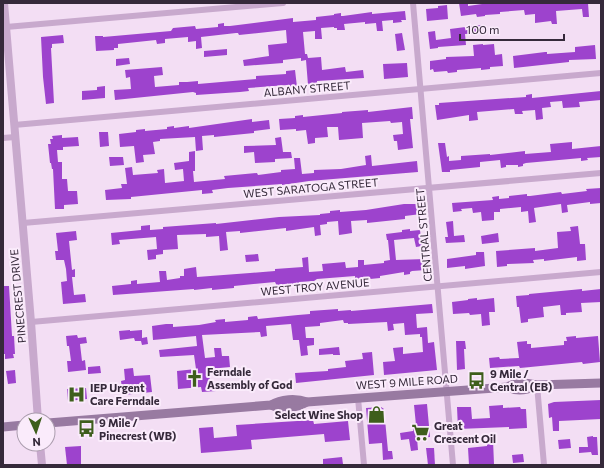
<svg xmlns="http://www.w3.org/2000/svg" width="604" height="468" viewBox="0 0 604 468" font-family="Commissioner,sans-serif">
<style>
.building{fill:#9d43cd}
.lines{fill:none;stroke-linecap:round;stroke-linejoin:round}
.minor{stroke:#c8a9cd;stroke-width:6}
.tertiary{stroke:#c8a9cd;stroke-width:8}
.secondary{stroke:#987aa1;stroke-width:9}
.labels{text-anchor:middle;stroke-width:4;stroke-linejoin:round;paint-order:stroke}
.street-label{font-size:11px;fill:#35293a;stroke:#faebfb}
.poi-label{font-size:11px;font-weight:bold;fill:#35293a;stroke:#faebfb;text-anchor:start}
</style>
<rect width="100%" height="100%" fill="#f3def4"/>
<g class="building">
<path d="M459 3H468V6L489 3H588L589 17H583L582 9 556 11 557 24H552L551 21 535 23V14L525 15 524 10 500 12V14L485 15V16L477 17 476 14 461 16Z"/>
<path d="M447 5 448 19 427 21 426 9 438 8V6Z"/>
<path d="M405 11 406 20H401L402 22 393 23V20L382 21 383 31H377L376 23 365 24V22L344 24 345 30H337V28H334V27L321 28 322 39H315V31L303 32 305 54H307L308 58 321 57 322 70 345 67 346 72 363 70 364 78 317 81V84L308 85 306 60 301 61V58L283 60V63L244 66 243 60 269 56 268 45 287 43 286 30 239 35 238 33H236L201 37 202 48 196 49V41L188 42V37L165 39V43L157 44 156 40 118 44V48H114V50L96 51 95 36H103V37L171 31 173 28 195 26 196 29 218 27V24L224 23V26H230L293 18V22L316 20V17L334 15V14L341 13V16H343L372 12V14Z"/>
<path d="M481 25 482 33 465 34 466 45 438 47V48L430 49 428 32 435 31 436 40 451 38 450 29Z"/>
<path d="M402 33 405 50 397 51 395 34Z"/>
<path d="M63 35 64 43 52 44V48H51L54 103 46 104 43 77 41 37Z"/>
<path d="M483 44V45L494 44 495 55 502 54 503 66 490 67V69L481 70V68L457 70V72L448 73 447 71 434 72 433 69 430 70V61L446 59V57L474 56 473 45Z"/>
<path d="M595 45 596 59 569 60V62L514 68 513 56 545 52H547V54L575 52V47Z"/>
<path d="M227 49V55L204 57V51Z"/>
<path d="M129 58 130 64 116 66V59Z"/>
<path d="M407 63 408 77 384 79 383 64Z"/>
<path d="M162 67 163 75 154 76 155 87 179 85V82H187L198 81V84L256 79V76L286 74V71L295 70 297 87 287 88V85L248 88 249 91 240 92 196 95V93L193 92 115 100 114 90 131 89 130 77 126 78 125 70Z"/>
<path d="M105 86V98L82 100V91L97 90V87Z"/>
<path d="M601 91V100L579 102 580 107 563 108 562 101 550 102 551 107 542 108 543 119 536 120 535 110 522 111 523 114H515L514 109 477 112 478 120 469 121V115L437 120 435 105H439V103L526 97V95L532 94V98Z"/>
<path d="M412 107 413 119H410L413 148 398 150 397 141H394L393 135 403 134 402 122 391 123 390 121 362 123 363 138 339 140 338 127H327L328 137 315 138V143L308 144 306 130 296 131V129L280 130 279 119 295 118V116L303 115V117L342 113V112L368 110V112Z"/>
<path d="M252 119V122L269 120 270 129 254 131V133L214 137V135L202 136 203 150 196 151 195 137 160 139V141L153 142 155 154 143 155 144 162 136 163 134 146 120 147 119 134 136 132V130L145 129V131L167 129V127L174 126V128L189 126V128Z"/>
<path d="M99 132H108L109 146 100 147Z"/>
<path d="M62 135V138L78 137 79 146 63 147V150H57L58 162H62V179H67L68 191H77L78 204 64 205V209H55L53 169H52L51 163H50L48 144H51L50 139H53L52 136Z"/>
<path d="M281 137 283 152H291L292 158 275 159V162L255 163 254 152 244 153V146L276 145 275 138Z"/>
<path d="M572 142V149L601 146V157L587 158 588 160 581 161V158L526 163 523 164V166L518 167V165H506V167L501 168 500 160 480 162V167L450 170V172H442L438 143H445L447 157 449 156V161L461 160V156L490 154V155L525 151V154L551 152 550 144Z"/>
<path d="M195 151V171H193L194 182 225 179 224 176 257 173 258 175 281 172V170L295 169 294 158H300L302 174 314 173V170L341 169 366 165 365 156 371 155 372 166 417 161 418 172 309 181 282 185V184L228 188 212 190 213 193 202 194V190L131 197V199L106 200 105 190 122 188 121 184H127L125 168 132 167 133 175 158 173 157 170 164 169 165 183 184 181 183 169 175 170 174 163 189 161V152Z"/>
<path d="M109 157H123L124 165 110 166Z"/>
<path d="M601 188V203L590 204V202L567 205 568 212 562 213 561 204 534 208 536 222 529 223 528 211 521 212V207L500 209V212H494V220L482 221 481 212 473 213 472 208 461 209 462 211 453 212 452 203 493 200 492 197 499 196V199L509 198V196L527 194V196H530L561 192 562 194 587 191 586 189Z"/>
<path d="M404 204H419L421 214 405 216V219L367 223V220L351 221 352 233 346 234 339 235 338 221 327 222V224L320 225 321 235 315 236 314 227 286 231V228L240 233V231L226 232 228 250 220 251 219 236 206 237V234L177 235 178 249 163 250V254L156 255V259L148 260 147 250 157 249 156 237 119 240 120 244 112 245 111 233 141 230V226L150 225V230L163 229V227L216 223V224L279 217 320 215V214L330 213V211L340 210V212L366 210Z"/>
<path d="M453 221 454 236 464 235 465 242 446 243 445 237H448L446 222Z"/>
<path d="M578 226 580 244H585L586 260 577 261V257L544 261V259L533 260 534 263 507 264V266L497 267 496 251 535 248V251L558 248 557 232 571 231 570 227Z"/>
<path d="M410 229V231L420 230 422 246 416 247 414 238 394 240 396 260 425 259 426 270 412 271 410 272V274L404 275V272L380 276V278L370 279V277L355 279V276L317 279 314 281 299 282V284L293 285 277 286 275 282 234 286V288L212 290V288L194 290V289L113 295 112 286 131 284V281L137 280V284L160 282 159 271H166L167 280 180 278V276H184V269L196 267 197 277 250 273 275 271V269L303 267 302 258 308 257 309 272 323 271 322 264 345 262 346 268 358 267V260H364V265L384 263V261L390 260 388 240H387L386 234 402 232V230Z"/>
<path d="M76 231 77 240 69 241 72 270 75 269V277H72L74 295 85 294 86 302 63 304 61 282 67 281 66 269 64 260H56L55 251H58L56 233Z"/>
<path d="M498 233 499 242 482 244 481 236Z"/>
<path d="M476 252H484L485 266 465 269V266L447 268V259L476 255Z"/>
<path d="M258 254 259 261 246 262 245 255Z"/>
<path d="M3 286H9L12 336H14L15 354H13L14 358 5 359V354H3Z"/>
<path d="M582 289V291L601 289V302L581 303 582 312 566 313V315H561L560 305 543 307 544 317 528 319V322L521 323 519 307H517L516 296 529 295V294Z"/>
<path d="M477 298V300L494 298 495 312H489L490 325 482 326 481 314 470 315 469 313 453 314 452 302 468 300V299Z"/>
<path d="M432 304 433 313 416 314 417 328 427 327 428 343 434 342 437 370 384 375 383 362 395 361 393 348 403 347V354L423 352 422 337H420V334L405 335 404 323 393 324 394 330 388 331 387 322 348 324V323H344L343 320 320 323V326L305 327 306 338H314V345L307 346 308 355 301 356 299 340H293L291 324 266 326 267 336 261 337 260 332 202 335 205 358 215 357 214 348H221L222 356H229L230 367 209 369 210 384H215L216 391 202 392 201 387 178 389 177 371 196 369 194 355 160 357 159 350 197 346 196 336 153 340 152 326 166 324H173V327L199 325 216 322 215 320 225 319V322L248 320V317L257 316 258 319 298 315 310 314V311L338 309V311L351 310V311Z"/>
<path d="M130 330V331L142 330V338L147 337 148 344 142 345 141 341H135L134 338 120 340 119 331Z"/>
<path d="M77 335 78 338 86 337 87 343 80 344 82 361 85 360 86 370 68 372 67 361H71L69 346H67L66 336Z"/>
<path d="M576 336V338L598 336 600 362 583 364 582 362 520 368 519 366 490 368 489 358 499 357 500 359 519 358 517 342 527 341V344H531V348L564 345V341H567L566 337Z"/>
<path d="M456 341H465L466 349H464L465 369 457 370Z"/>
<path d="M339 347 340 355H333V354L319 355V349Z"/>
<path d="M372 352 374 375 296 383 295 373 328 371V369L346 367 345 361 363 359 362 353Z"/>
<path d="M100 366 101 373 88 374V367Z"/>
<path d="M133 368 134 376 150 375 152 392 123 395 121 381 125 380 124 369Z"/>
<path d="M15 370 16 383 8 384 6 371Z"/>
<path d="M86 388 87 399 68 401 67 389Z"/>
<path d="M601 400V419L559 421V431H553L552 417 549 418 548 404 554 402Z"/>
<path d="M427 404 430 437 417 438 418 450 411 451 409 439 401 440 400 433 413 431V425H416L414 405Z"/>
<path d="M503 405V408L520 407 521 409H526L527 428 509 429V427L458 429 457 407H471L472 419 490 418 489 406Z"/>
<path d="M381 407 384 409 388 451H392L393 459 383 460 382 443 369 444 366 408Z"/>
<path d="M313 420 314 424 348 421 350 440 325 442 324 434 251 440 252 449 201 453 199 428 213 427 214 438 237 436 236 425Z"/>
<path d="M593 436V437H597L598 455H592L591 452 579 453V447H588L587 437Z"/>
<path d="M570 439 571 448 559 449 558 440Z"/>
<path d="M487 440H493L494 464 469 465 468 448 487 446Z"/>
<path d="M81 446V465H67L65 447Z"/>
<path d="M426 448H434L435 465H428Z"/>
<path d="M523 454 524 462 513 463 512 455Z"/>
<path d="M342 457 343 464 323 465V459Z"/>
</g>
<g class="lines">
<g class="minor">
<path d="M413 3 453 465"/>
<path d="M6 27 283 3"/>
<path d="M14 125 601 73"/>
<path d="M3 138 15 137"/>
<path d="M23 223 601 173"/>
<path d="M31 322 601 272"/>
<path d="M537 385 544 465"/>
<path d="M358 398 364 465"/>
</g>
<g class="tertiary">
<path d="M4 3 31 322 38 420"/>
<path d="M40 444 42 465"/>
</g>
<g class="secondary">
<path d="M508 387C517 392 527 390 535 386"/>
<path d="M271 405C281 410 297 408 307 402"/>
<path d="M48 423 271 405C281 399 296 398 307 402L508 387C517 381 527 383 537 385L601 383"/>
<path d="M3 427 24 425"/>
</g>
</g>
<defs>
<symbol id="church-bare" viewBox="-9 -9 18 18"><path d="M-1.2-6h2.4v3.5h3.3v2.4h-3.3V6h-2.4V-.1h-3.3v-2.4h3.3Z" fill="#3e5e1c" stroke="#faebfb" stroke-width="2.5" paint-order="stroke"/></symbol>
<symbol id="bus-bare" viewBox="-9 -9 18 18"><path d="M-5-6H5V4H4V6H2V4H-2V6H-4V4H-5ZM-3.5-4V0h7V-4ZM-3.5 1.2v1.5H-2V1.2ZM2 1.2v1.5H3.5V1.2Z" fill="#3e5e1c" stroke="#faebfb" stroke-width="2.5" paint-order="stroke"/></symbol>
<symbol id="hospital-bare" viewBox="-9 -9 18 18"><path d="M-5-5h3v3.5h4V-5h3V5h-3V1.5h-4V5h-3Z" fill="#3e5e1c" stroke="#faebfb" stroke-width="2.5" paint-order="stroke"/></symbol>
<symbol id="shop-bare" viewBox="-9 -9 18 18"><path d="M-5-2.5h2.3a2.7 3.5 0 0 1 5.4 0H5L5.5 6h-11ZM-1.5-2.5h3a1.5 2.3 0 0 0-3 0Z" fill="#3e5e1c" stroke="#faebfb" stroke-width="2.5" paint-order="stroke"/></symbol>
<symbol id="supermarket-bare" viewBox="-9 -9 18 18"><path d="M-6-5.5h2.5l.6 2H6L4.5 2H-2.5L-4.4-4H-6ZM-1.5 3.2a1.3 1.3 0 1 0 .1 0ZM3 3.2a1.3 1.3 0 1 0 .1 0Z" fill="#3e5e1c" stroke="#faebfb" stroke-width="2.5" paint-order="stroke"/></symbol>
</defs>
<g fill-rule="evenodd">
<use href="#church-bare" x="182" y="366" width="25" height="25"/>
<use href="#bus-bare" x="464" y="368" width="25" height="25"/>
<use href="#hospital-bare" x="64" y="382" width="25" height="25"/>
<use href="#shop-bare" x="364" y="402" width="25" height="25"/>
<use href="#bus-bare" x="74" y="416" width="25" height="25"/>
<use href="#supermarket-bare" x="408" y="420" width="25" height="25"/>
</g>
<g class="labels">
<g class="street-label">
<text transform="translate(307 89) rotate(-5)" y="4">ALBANY STREET</text>
<text transform="translate(311 188) rotate(-5)" y="4">WEST SARATOGA STREET</text>
<text transform="translate(424 235) rotate(-95)" y="4">CENTRAL STREET</text>
<text transform="translate(315 287) rotate(-5)" y="4">WEST TROY AVENUE</text>
<text transform="translate(18 296) rotate(-95)" y="4">PINECREST DRIVE</text>
<text transform="translate(407 382) rotate(-4)" y="4">WEST 9 MILE ROAD</text>
</g>
<g class="poi-label">
<text x="207" y="376">Ferndale<tspan x="207" dy="13">Assembly of God</tspan></text>
<text x="490" y="378">9 Mile /<tspan x="490" dy="13">Central (EB)</tspan></text>
<text x="90" y="392">IEP Urgent<tspan x="90" dy="13">Care Ferndale</tspan></text>
<text x="363" y="419" text-anchor="end">Select Wine Shop</text>
<text x="99" y="427">9 Mile /<tspan x="99" dy="13">Pinecrest (WB)</tspan></text>
<text x="434" y="430">Great<tspan x="434" dy="13">Crescent Oil</tspan></text>
</g>
</g>
<rect width="604" height="468" fill="none" stroke="#35293a" stroke-width="8"/>
<g transform="translate(36 432) rotate(177)"><circle r="19" fill="#faebfb" stroke="#ab9dae"/>
<path d="M0-3L7 15L0 10L-7 15Z" fill="#3e5e1c"/>
<text y="-6" font-size="11" font-weight="bold" text-anchor="middle" fill="#35293a">N</text>
</g>
<path d="M460 34v6h104v-6" fill="none" stroke="#35293a" stroke-width="2"/>
<text x="466" y="34" font-size="12" fill="#35293a" stroke="#faebfb" stroke-width="3" paint-order="stroke">100 m</text>
</svg>
